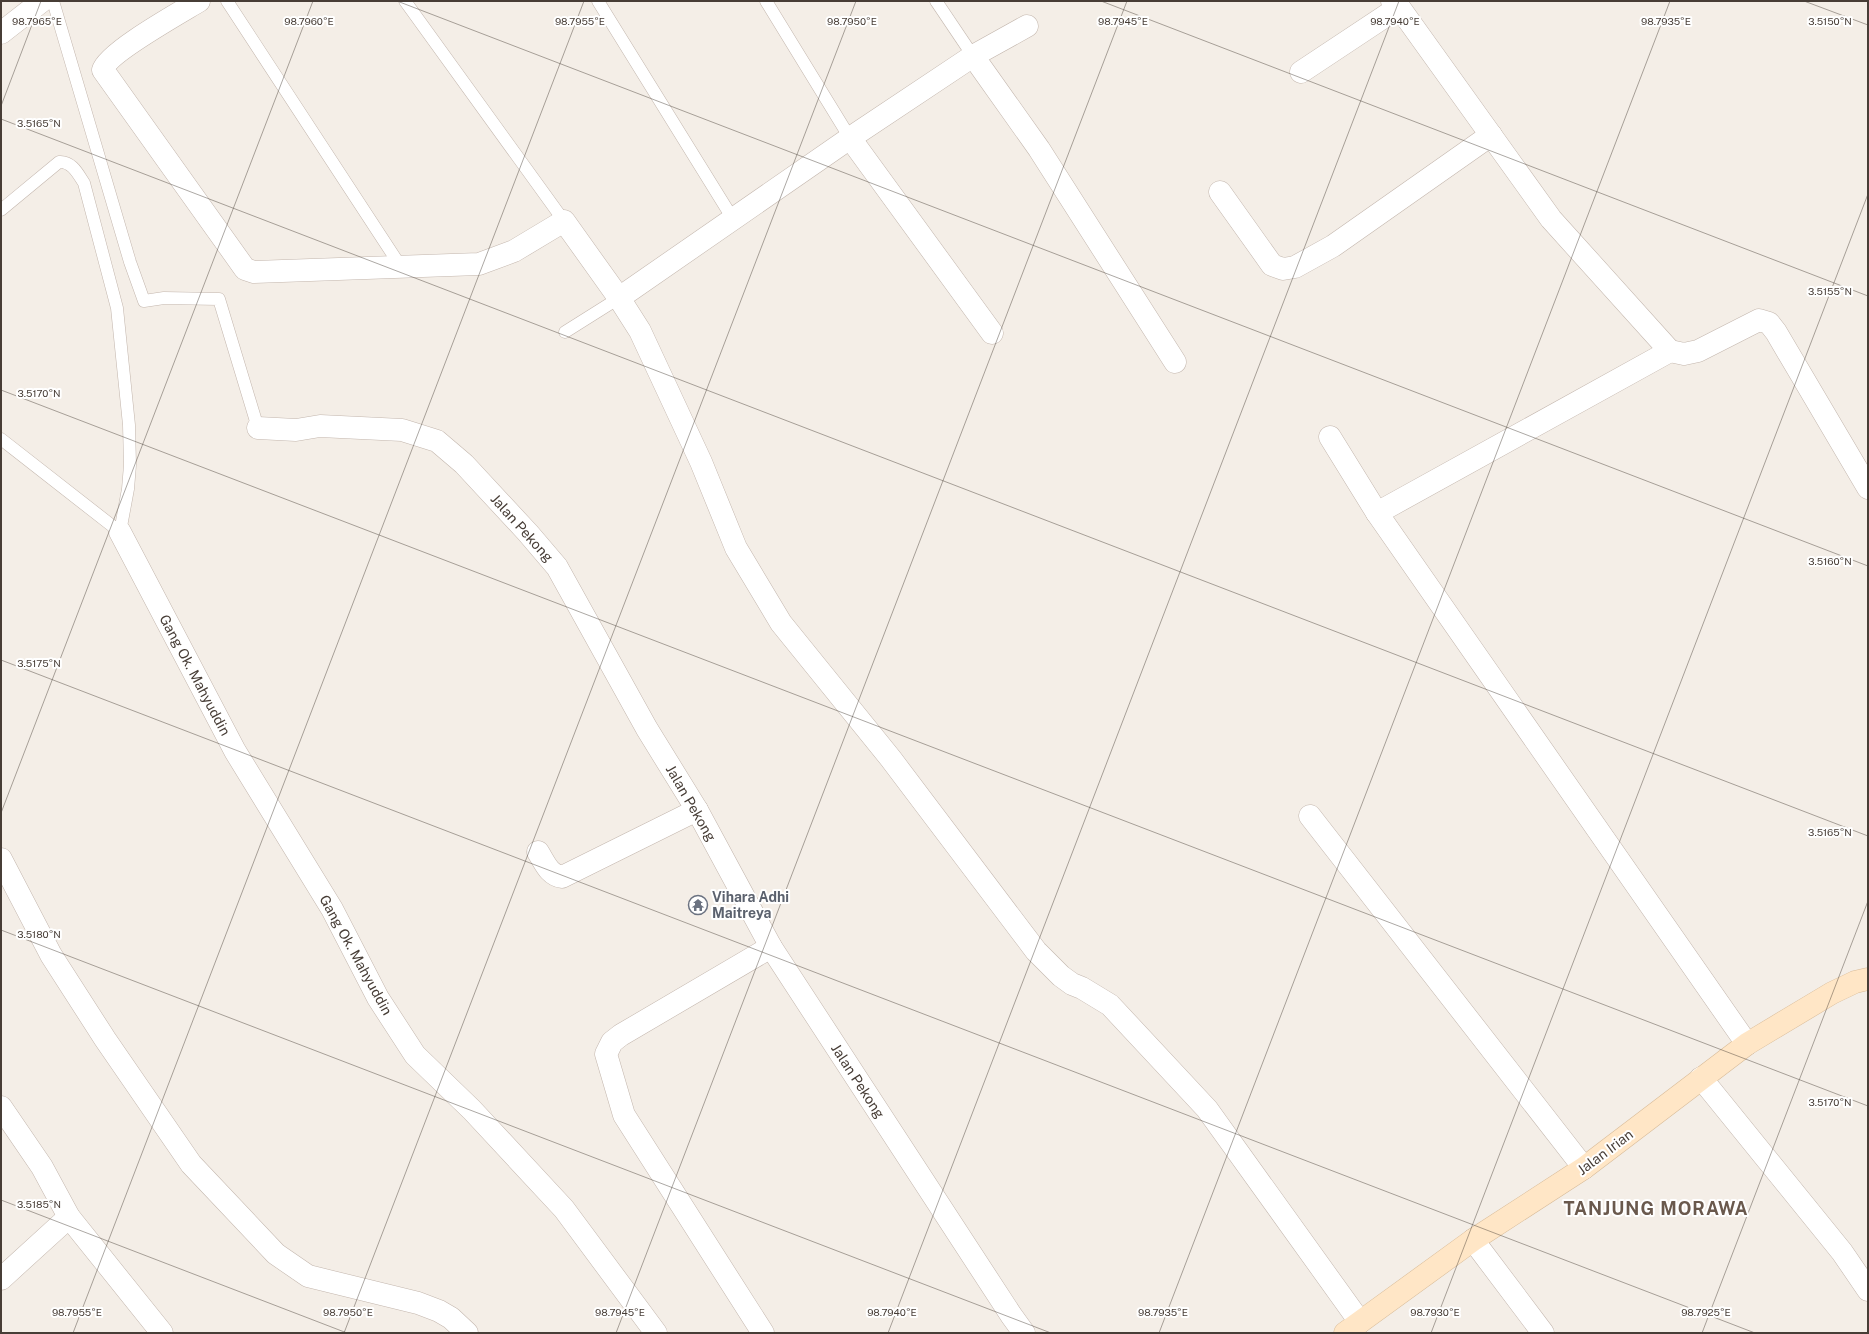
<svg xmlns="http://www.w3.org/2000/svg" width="1869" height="1334" viewBox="0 0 1869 1334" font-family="'Public Sans',sans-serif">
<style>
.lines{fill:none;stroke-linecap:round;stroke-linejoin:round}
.service-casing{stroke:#c3b6ad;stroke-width:13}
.minor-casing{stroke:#c3b6ad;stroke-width:23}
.secondary-casing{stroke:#d8bb98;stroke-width:23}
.service{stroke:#fff;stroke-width:12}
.minor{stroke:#fff;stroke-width:22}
.secondary{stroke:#ffe6c6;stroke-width:22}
.ticks{fill:none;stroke:#473d36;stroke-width:1;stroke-opacity:0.45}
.labels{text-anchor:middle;stroke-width:4;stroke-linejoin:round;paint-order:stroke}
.street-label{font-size:14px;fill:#473d36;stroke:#fff}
.worship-label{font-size:14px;font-weight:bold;fill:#5b616d;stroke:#fff;text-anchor:start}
.district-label{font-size:18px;font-weight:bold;letter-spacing:1px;fill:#6a594d;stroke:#fff}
.ticks-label{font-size:10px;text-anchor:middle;fill:#473d36;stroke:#fff;stroke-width:4;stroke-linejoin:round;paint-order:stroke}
</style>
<rect width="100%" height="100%" fill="#f4eee7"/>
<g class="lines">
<defs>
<g id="service">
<path d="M53 1 130 262 144 301 164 298 219 299 258 428"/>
<path d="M227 1 401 267"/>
<path d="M405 1 564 221"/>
<path d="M598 1 733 219"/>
<path d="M766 1 850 138"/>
<path d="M936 1 973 56"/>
<path d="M1 210 59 162C72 161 78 174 84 183L117 308 129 425 130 465 128 489 120 532 1 439"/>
<path d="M565 332 619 298"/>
</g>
<g id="minor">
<path d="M199 1C181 12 107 53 103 70L245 269 254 272 479 264 514 251 564 221 619 298 640 331 701 462 736 548 781 623 891 759 1036 951 1061 976 1072 984 1082 988 1110 1005 1207 1109 1360 1322"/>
<path d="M1 33 42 1"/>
<path d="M973 56 1039 149 1175 362"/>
<path d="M1301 72 1399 7"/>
<path d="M850 138 992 333"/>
<path d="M1220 192 1272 265 1283 269 1295 267 1333 246 1491 135"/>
<path d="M619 298 850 138 973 56 1027 26"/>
<path d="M1670 351 1684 354 1698 351 1759 320 1769 323 1776 332 1868 488"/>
<path d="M258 428 296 430 320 426 402 430 437 441 464 464 528 533 557 567 647 729 697 810 771 947 1011 1315 1024 1333"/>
<path d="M1330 437 1377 513 1747 1044"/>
<path d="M1377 513 1670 351 1551 219 1399 7 1392 1"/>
<path d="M120 532 235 751 332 909 378 998 415 1055 472 1110 564 1209 656 1333"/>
<path d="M1310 816 1584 1168"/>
<path d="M538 852C545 863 549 875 562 877L697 810"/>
<path d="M1 859 51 955 105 1039 191 1164 276 1254 308 1276 418 1303 439 1311 451 1318 467 1333"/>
<path d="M1701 1078 1842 1252 1868 1290"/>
<path d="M1 1107 42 1167 69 1217 162 1333"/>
<path d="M1473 1240 1543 1333"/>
<path d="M1 1279 69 1217"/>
<path d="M763 1333 624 1115 606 1054 612 1042 621 1035 771 947"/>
</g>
<path id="secondary" d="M1345 1333 1473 1240 1584 1168 1747 1044 1832 993 1855 982 1868 979"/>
</defs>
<use href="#service" class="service-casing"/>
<use href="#minor" class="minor-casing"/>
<use href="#secondary" class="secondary-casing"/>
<use href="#service" class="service"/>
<use href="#minor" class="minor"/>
<use href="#secondary" class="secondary"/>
</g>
<path class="ticks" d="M397 1 1868 566M1101 1 1868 296M1804 1 1868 25M1 106 41 1M1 119 1868 836M1 390 1868 1106M1 660 1755 1333M1 813 313 1M1 930 1051 1333M1 1200 347 1333M73 1333 584 1M344 1333 856 1M616 1333 1127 1M888 1333 1399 1M1159 1333 1670 1M1431 1333 1868 194M1702 1333 1868 901"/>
<defs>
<symbol id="temple-ring" viewBox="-11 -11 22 22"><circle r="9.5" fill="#fff" stroke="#6b7280" stroke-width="1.5"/><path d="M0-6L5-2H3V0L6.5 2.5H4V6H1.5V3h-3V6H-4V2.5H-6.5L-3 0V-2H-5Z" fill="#6b7280"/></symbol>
</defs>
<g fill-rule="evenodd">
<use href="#temple-ring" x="687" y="894" width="22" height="22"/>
</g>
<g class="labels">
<g class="street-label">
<text transform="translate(522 528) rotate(48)" y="5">Jalan Pekong</text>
<text transform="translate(195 675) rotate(62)" y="5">Gang Ok. Mahyuddin</text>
<text transform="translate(691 803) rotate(60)" y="5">Jalan Pekong</text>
<text transform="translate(356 955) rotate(61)" y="5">Gang Ok. Mahyuddin</text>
<text transform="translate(858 1081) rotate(57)" y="5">Jalan Pekong</text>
<text transform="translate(1605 1152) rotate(-37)" y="5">Jalan Irian</text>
</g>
<g class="worship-label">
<text x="712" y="902">Vihara Adhi<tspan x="712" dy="16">Maitreya</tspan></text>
</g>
<g class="district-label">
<text x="1656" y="1215">TANJUNG MORAWA</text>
</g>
</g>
<g class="ticks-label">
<text x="37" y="25">98.7965°E</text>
<text x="309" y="25">98.7960°E</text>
<text x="580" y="25">98.7955°E</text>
<text x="852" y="25">98.7950°E</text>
<text x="1123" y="25">98.7945°E</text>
<text x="1395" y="25">98.7940°E</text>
<text x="1666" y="25">98.7935°E</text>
<text x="1830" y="25">3.5150°N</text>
<text x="39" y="127">3.5165°N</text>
<text x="1830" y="295">3.5155°N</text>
<text x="39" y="397">3.5170°N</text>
<text x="1830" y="565">3.5160°N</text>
<text x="39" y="667">3.5175°N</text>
<text x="1830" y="836">3.5165°N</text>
<text x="39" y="938">3.5180°N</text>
<text x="1830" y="1106">3.5170°N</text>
<text x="39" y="1208">3.5185°N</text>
<text x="77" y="1316">98.7955°E</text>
<text x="348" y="1316">98.7950°E</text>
<text x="620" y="1316">98.7945°E</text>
<text x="892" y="1316">98.7940°E</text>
<text x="1163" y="1316">98.7935°E</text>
<text x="1435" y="1316">98.7930°E</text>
<text x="1706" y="1316">98.7925°E</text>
</g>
<rect width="1869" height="1334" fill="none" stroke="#473d36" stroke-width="4"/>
</svg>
